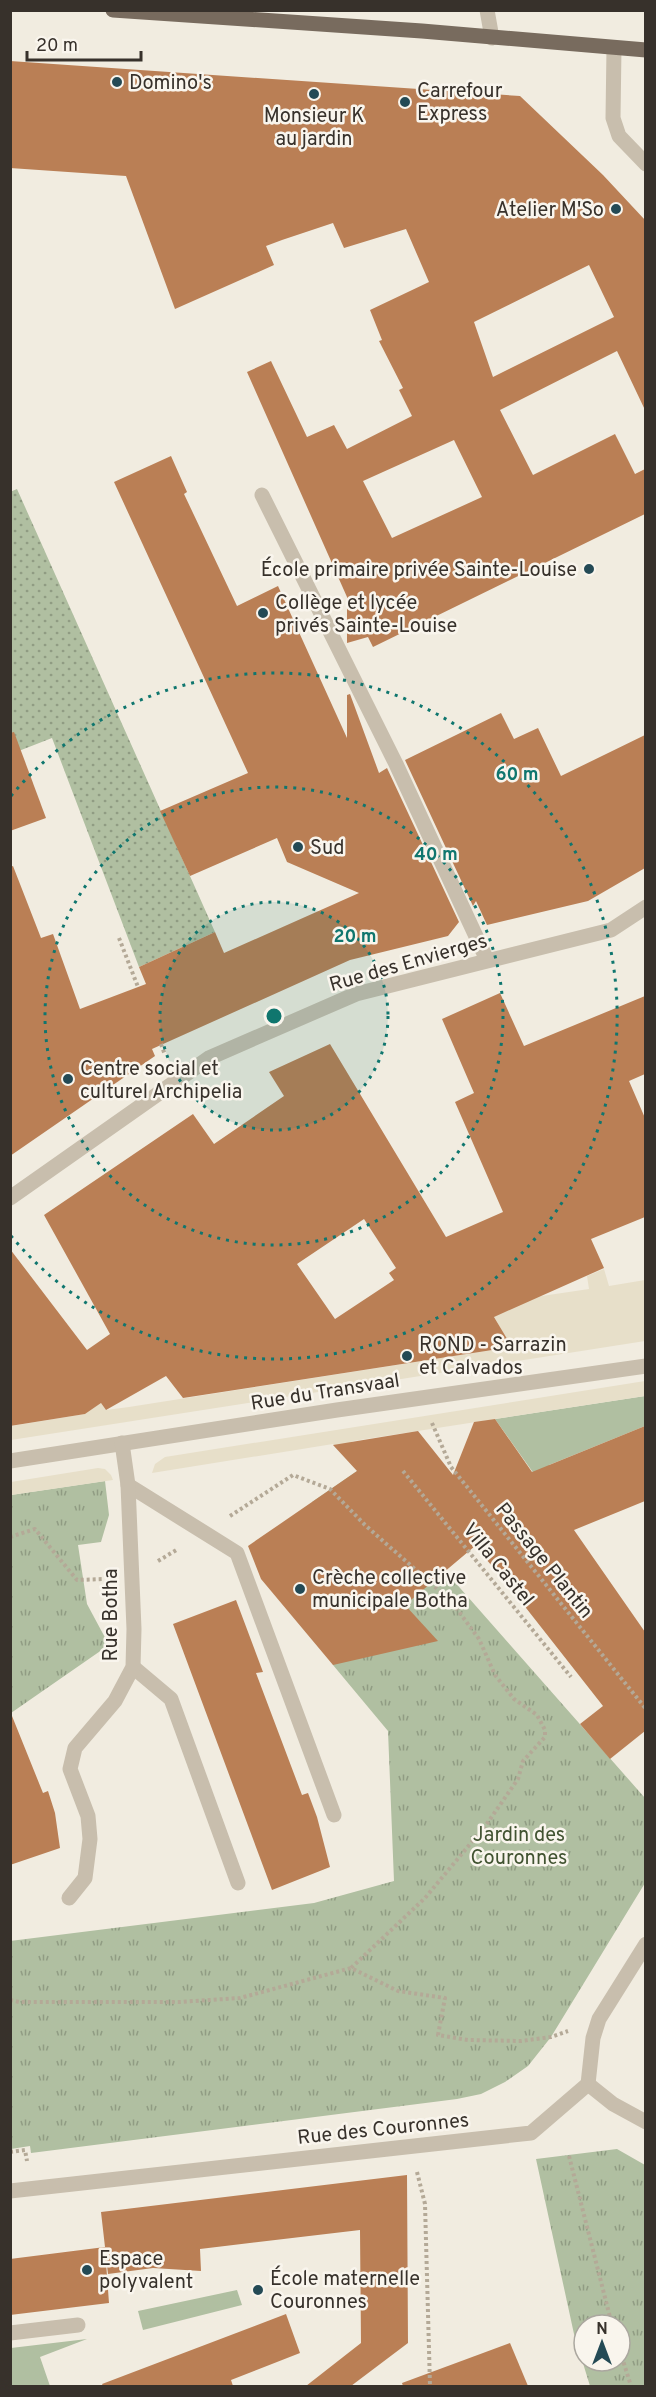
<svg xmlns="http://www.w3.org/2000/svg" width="656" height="2397" viewBox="0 0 656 2397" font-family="Overpass,sans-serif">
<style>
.grass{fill:#b0bfa1}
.park{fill:url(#park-tufts);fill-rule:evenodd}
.garden{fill:url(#garden-dots)}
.plaza{fill:#e7dfc9}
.building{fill:#ba7f55;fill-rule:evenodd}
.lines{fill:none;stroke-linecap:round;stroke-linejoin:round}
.path{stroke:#b4a997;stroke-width:4;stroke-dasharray:3 3;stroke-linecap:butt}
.minor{stroke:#c8bead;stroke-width:15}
.major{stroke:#786b5e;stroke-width:15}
.ring{fill:none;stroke:#0f766e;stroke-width:3;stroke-dasharray:3 6}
.poi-dot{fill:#244a55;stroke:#f9f5ed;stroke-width:2}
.labels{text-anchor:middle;stroke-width:5;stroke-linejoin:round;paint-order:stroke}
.poi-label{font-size:20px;fill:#37312b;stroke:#f9f5ed;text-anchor:start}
.street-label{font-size:20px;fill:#37312b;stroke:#f9f5ed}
.park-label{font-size:20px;fill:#415331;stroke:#f9f5ed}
.centre{fill:#0f766e;stroke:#f9f5ed;stroke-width:3}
.ring-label{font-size:18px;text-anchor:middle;font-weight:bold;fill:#0f766e;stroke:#f9f5ed;stroke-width:5;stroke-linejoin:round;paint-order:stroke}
</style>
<defs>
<pattern id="park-tufts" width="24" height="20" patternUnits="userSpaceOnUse" patternTransform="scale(1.5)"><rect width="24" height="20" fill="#b0bfa1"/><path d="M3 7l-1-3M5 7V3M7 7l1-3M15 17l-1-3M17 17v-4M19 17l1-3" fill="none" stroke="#909c83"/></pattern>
<pattern id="garden-dots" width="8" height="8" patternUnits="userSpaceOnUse" patternTransform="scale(1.5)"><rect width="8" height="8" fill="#b0bfa1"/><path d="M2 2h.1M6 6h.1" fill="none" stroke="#909c83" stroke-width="1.8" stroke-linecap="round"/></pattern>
</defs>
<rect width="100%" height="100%" fill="#f1ece0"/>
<g class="grass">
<path d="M645 1396V1426L549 1465 574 1530 495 1419Z"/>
<path d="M237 2290 242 2305 143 2330 138 2311Z"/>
<path d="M87 2339 40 2357 50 2386H11V2348Z"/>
</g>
<g class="park">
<path d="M357 1471 645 1798V1883L551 2037 528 2066 505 2082 481 2094 457 2099 31 2153 30 2146 11 2149 10 1941 314 1903 394 1881 388 1731 333 1665 312 1502Z"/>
<path d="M105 1481 109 1515 101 1542 78 1545 87 1604 109 1645 11 1713V1495Z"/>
<path d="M617 2149 645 2165V2386H590L574 2334 536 2159ZM584 2325H620V2361H584Z"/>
</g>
<path class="garden" d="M17 489 215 932 139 967 52 738 11 754 10 492Z"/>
<g class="plaza">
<path d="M604 1269 609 1286 645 1280V1341L11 1440V1426L85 1414 101 1403 106 1410 129 1407 511 1347 487 1304 589 1289 587 1276Z"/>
<path d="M645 1381V1396L353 1441 338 1450 333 1444 152 1473 155 1464 165 1457Z"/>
<path d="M98 1468 105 1469 111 1475 113 1480 11 1495V1482Z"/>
</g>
<g class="building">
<path d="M10 61 520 96 603 175 645 220V410L617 351 500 410 533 475 615 434 635 474 645 469V514L373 647 368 637 347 643V597L247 372 271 361 307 437 334 425 347 449 412 416 399 390 403 388 379 341 382 340 370 310 429 282 406 229 344 248 333 223 282 240 266 246 274 265 175 309 126 176 10 168ZM589 265 614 317 493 377 474 322ZM454 440 482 497 392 538 363 481Z"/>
<path d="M171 456 187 492 184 494 237 606 278 586 347 738V695L350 694 379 773 387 768 459 922 448 936 350 960 152 1049 155 1056 10 1156V867L13 866 41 938 53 934 80 1009 146 984 139 967 215 932 224 953 359 893 287 862 277 838 190 876 160 811 248 773 114 482Z"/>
<path d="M501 713 514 739 538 728 561 776 645 735V868L588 901 487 925 476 901 473 906 405 760Z"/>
<path d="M14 732 46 818 10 831V733Z"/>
<path d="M500 993 524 1046 645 996V1074L629 1081 645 1118V1217L591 1239 604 1268 494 1317 512 1347 183 1398 166 1376 106 1410 101 1403 85 1414 10 1426V1249L87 1350 110 1334 44 1215 193 1114 214 1144 284 1096 269 1072 330 1044 446 1237 503 1212 455 1102 474 1093 442 1019ZM364 1219 396 1268 389 1273 394 1280 335 1319 297 1264Z"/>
<path d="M495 1419 532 1472 645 1426V1501L574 1530 645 1632V1731L610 1759 580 1724 603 1706 508 1585 475 1546 405 1605 438 1641 333 1665 261 1579 248 1546 357 1471 333 1445 418 1431 453 1475 474 1422Z"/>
<path d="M236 1600 263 1672 256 1673 302 1795 308 1793 317 1817 330 1867 272 1890 173 1624Z"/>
<path d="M12 1716 43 1793 48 1791 55 1813 60 1848 10 1865V1717Z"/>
<path d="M407 2175 408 2343 351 2386H306L361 2343 360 2230 200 2249 201 2271 153 2268 108 2274 105 2249 109 2303 10 2315V2259L105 2247 101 2212Z"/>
<path d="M286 2314 300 2353 231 2380 233 2386H103L102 2384Z"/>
<path d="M510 2343 528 2386H403L402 2383Z"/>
</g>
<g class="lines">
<g class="path">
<path d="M119 938 138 987"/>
<path d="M161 1044 165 1055"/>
<path d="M432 1423 451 1467 646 1709"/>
<path d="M403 1471 571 1677"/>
<path d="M230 1516 293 1475 330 1489 365 1525 451 1601 479 1639 495 1675 514 1699 537 1715 545 1730V1737L523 1761 518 1779 486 1825 425 1898 351 1968"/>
<path d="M10 1537 35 1529 77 1580 104 1579"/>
<path d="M158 1561 178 1549"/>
<path d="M10 2000 19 2002H179L240 1998 351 1968 398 1991 445 1998 438 2035 468 2040 521 2041 551 2037 568 2031"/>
<path d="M10 2152 25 2150 27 2161"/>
<path d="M569 2156 612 2325"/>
<path d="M417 2172 425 2204 430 2386"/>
<path d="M620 2351 631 2386"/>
</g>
<g class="minor">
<path d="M487 10 492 38"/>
<path d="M614 48 613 118 619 136 646 164"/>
<path d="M262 495 396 764 487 960"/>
<path d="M10 1198 209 1058 356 994 611 930 646 907"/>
<path d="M10 1461 337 1410 646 1366"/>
<path d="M128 1485 237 1553 334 1815"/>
<path d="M133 1667 171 1699 238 1883"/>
<path d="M69 1898 85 1878 90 1839 88 1816 70 1769 75 1748 115 1701 133 1667 134 1629 128 1485 122 1443"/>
<path d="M588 2084 613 2104 646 2122"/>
<path d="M10 2191 531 2133 588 2084 593 2038 599 2019 646 1944"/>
<path d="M10 2333 78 2325"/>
</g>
<path class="major" d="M113 10 422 31 646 50"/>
</g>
<circle cx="274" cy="1016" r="114" fill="#0f766e" fill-opacity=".12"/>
<g class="ring">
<circle cx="274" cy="1016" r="114"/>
<circle cx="274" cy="1016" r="229"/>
<path d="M11 796A343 343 0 1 1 11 1236"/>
</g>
<g class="poi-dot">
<circle cx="117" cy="82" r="6"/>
<circle cx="314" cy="94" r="6"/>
<circle cx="405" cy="102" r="6"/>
<circle cx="616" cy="209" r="6"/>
<circle cx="589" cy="569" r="6"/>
<circle cx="263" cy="613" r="6"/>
<circle cx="298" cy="847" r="6"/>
<circle cx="68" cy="1079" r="6"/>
<circle cx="407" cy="1356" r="6"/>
<circle cx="300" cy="1589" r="6"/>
<circle cx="87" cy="2270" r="6"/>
<circle cx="258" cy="2290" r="6"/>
</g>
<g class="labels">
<g class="poi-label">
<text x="129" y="89">Domino's</text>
<text x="417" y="97">Carrefour<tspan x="417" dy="23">Express</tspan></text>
<text x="314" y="122" text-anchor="middle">Monsieur K<tspan x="314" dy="23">au jardin</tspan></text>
<text x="604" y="216" text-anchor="end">Atelier M'So</text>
<text x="577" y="576" text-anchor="end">École primaire privée Sainte-Louise</text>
<text x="275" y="609">Collège et lycée<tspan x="275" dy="23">privés Sainte-Louise</tspan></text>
<text x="310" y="854">Sud</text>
<text x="80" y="1075">Centre social et<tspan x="80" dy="23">culturel Archipelia</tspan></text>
<text x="419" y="1351">ROND - Sarrazin<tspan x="419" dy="23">et Calvados</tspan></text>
<text x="312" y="1584">Crèche collective<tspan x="312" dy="23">municipale Botha</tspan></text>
<text x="99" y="2265">Espace<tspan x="99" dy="23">polyvalent</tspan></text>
<text x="270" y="2285">École maternelle<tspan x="270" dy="23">Couronnes</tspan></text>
</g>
<g class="street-label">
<text transform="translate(408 962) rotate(-16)" y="7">Rue des Envierges</text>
<text transform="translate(325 1391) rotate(-9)" y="7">Rue du Transvaal</text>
<text transform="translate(545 1560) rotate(51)" y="7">Passage Plantin</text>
<text transform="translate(499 1564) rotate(51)" y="7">Villa Castel</text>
<text transform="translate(110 1615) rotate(-90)" y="7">Rue Botha</text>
<text transform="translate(383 2128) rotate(-6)" y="7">Rue des Couronnes</text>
</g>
<g class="park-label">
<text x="519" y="1841">Jardin des<tspan x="519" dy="23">Couronnes</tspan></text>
</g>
</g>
<circle cx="274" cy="1016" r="9" class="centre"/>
<g class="ring-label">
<text x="517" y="780">60 m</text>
<text x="436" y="860">40 m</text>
<text x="355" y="942">20 m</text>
</g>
<rect width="656" height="2397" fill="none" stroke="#37312b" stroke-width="24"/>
<g transform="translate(602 2343)"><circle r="28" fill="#f9f5ed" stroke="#aba79f" stroke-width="1.5"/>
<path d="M0-4.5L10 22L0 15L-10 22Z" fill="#244a55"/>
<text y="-9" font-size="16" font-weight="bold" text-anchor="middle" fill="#37312b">N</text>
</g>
<path d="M27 51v9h114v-9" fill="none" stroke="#37312b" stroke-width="3"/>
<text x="36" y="51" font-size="18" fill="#37312b" stroke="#f9f5ed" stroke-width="4.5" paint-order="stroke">20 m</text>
</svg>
